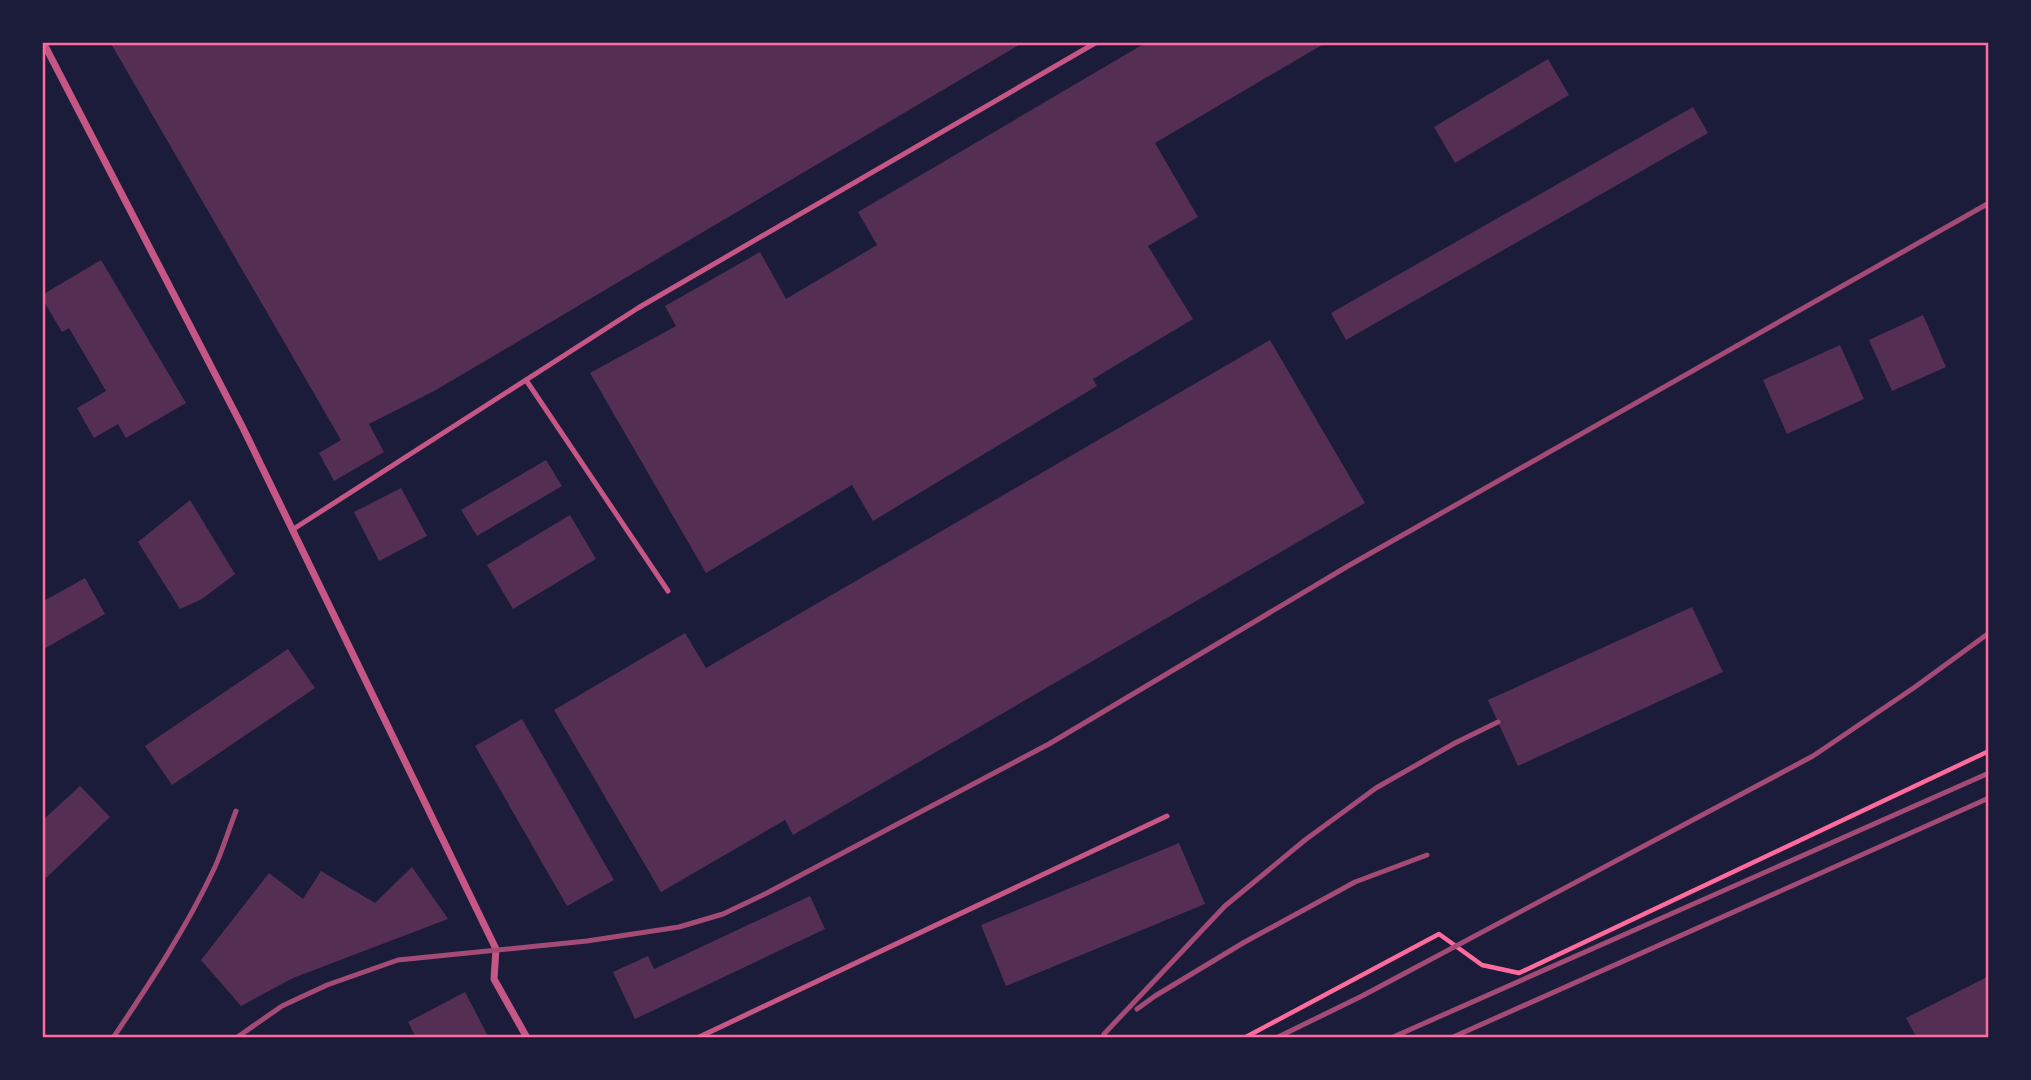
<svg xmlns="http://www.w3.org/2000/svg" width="2031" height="1080" viewBox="0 0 2031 1080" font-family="Lato,sans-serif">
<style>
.building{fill:#542f53}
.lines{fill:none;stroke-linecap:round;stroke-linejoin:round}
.path{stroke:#ff6b9d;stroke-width:4.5}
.service{stroke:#c65784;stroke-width:5}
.minor{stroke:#c65784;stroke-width:7}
.rail{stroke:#a44b75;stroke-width:5}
.neatline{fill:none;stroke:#ff6b9d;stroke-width:2.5}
</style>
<rect width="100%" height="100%" fill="#1b1b3a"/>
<g class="building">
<path d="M110 42H1024L436 390 369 424 384 452 334 481 319 453 341 440Z"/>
<path d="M1147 42H1327L1155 143 1198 217 1148 246 1193 319 1093 379 1097 386 873 521 852 485 706 573 590 373 676 326 665 306 760 252 786 299 877 245 858 212Z"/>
<path d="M1548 59 1569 95 1455 163 1434 127Z"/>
<path d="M1693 107 1708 133 1346 340 1331 313Z"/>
<path d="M101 260 186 403 126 438 118 424 94 438 77 408 106 391 69 328 62 332 42 298V295Z"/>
<path d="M1923 315 1946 367 1892 391 1869 340Z"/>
<path d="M1270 340 1365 503 793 835 785 820 661 892 554 710 685 633 706 668Z"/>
<path d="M1840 345 1864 399 1787 434 1763 380Z"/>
<path d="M546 460 562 486 477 536 461 510Z"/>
<path d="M401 488 427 536 379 561 354 512Z"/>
<path d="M190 500 235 574 202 599 180 609 138 542Z"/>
<path d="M570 515 596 559 513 609 487 565Z"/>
<path d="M85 578 105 614 42 650V602Z"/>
<path d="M1692 607 1723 672 1518 766 1488 700Z"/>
<path d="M288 649 315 688 172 785 145 746Z"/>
<path d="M522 719 614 880 567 906 475 746Z"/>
<path d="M80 786 110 817 46 878 42 873V821Z"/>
<path d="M1179 843 1205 904 1006 986 981 925Z"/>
<path d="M412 867 448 919 293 978 241 1006 201 960 269 873 303 899 321 871 375 903Z"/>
<path d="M810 896 825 929 635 1019 613 972 648 956 654 969Z"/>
<path d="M1989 976V1038H1917L1906 1018Z"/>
<path d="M465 992 489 1038H416L408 1022Z"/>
</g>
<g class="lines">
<path class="path" d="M1244 1038 1439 934 1482 965 1519 973 1989 751"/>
<g class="service">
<path d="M526 380 668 591"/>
<path d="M292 530 638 308 1097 42"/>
<path d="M697 1038 1167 816"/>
</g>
<path class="minor" d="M43 42 243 428 496 949 494 979 526 1036"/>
<g class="rail">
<path d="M1137 1009 1155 996 1243 943 1355 882 1427 855"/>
<path d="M1104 1034 1225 906 1305 840 1376 788 1455 743 1498 722"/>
<path d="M113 1038C150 983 187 927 215 867 223 849 229 829 236 811"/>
<path d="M236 1038 282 1006 327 985 398 960 587 941 679 927 723 914 767 893 1049 744 1348 566 1989 203"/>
<path d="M1276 1038 1362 996 1813 756 1915 687 1989 633"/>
<path d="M1391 1038 1989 773"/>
<path d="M1451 1038 1989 798"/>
</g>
</g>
<rect width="2031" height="1080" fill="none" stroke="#1b1b3a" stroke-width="88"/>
<rect x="44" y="44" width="1943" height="992" class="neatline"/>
</svg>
